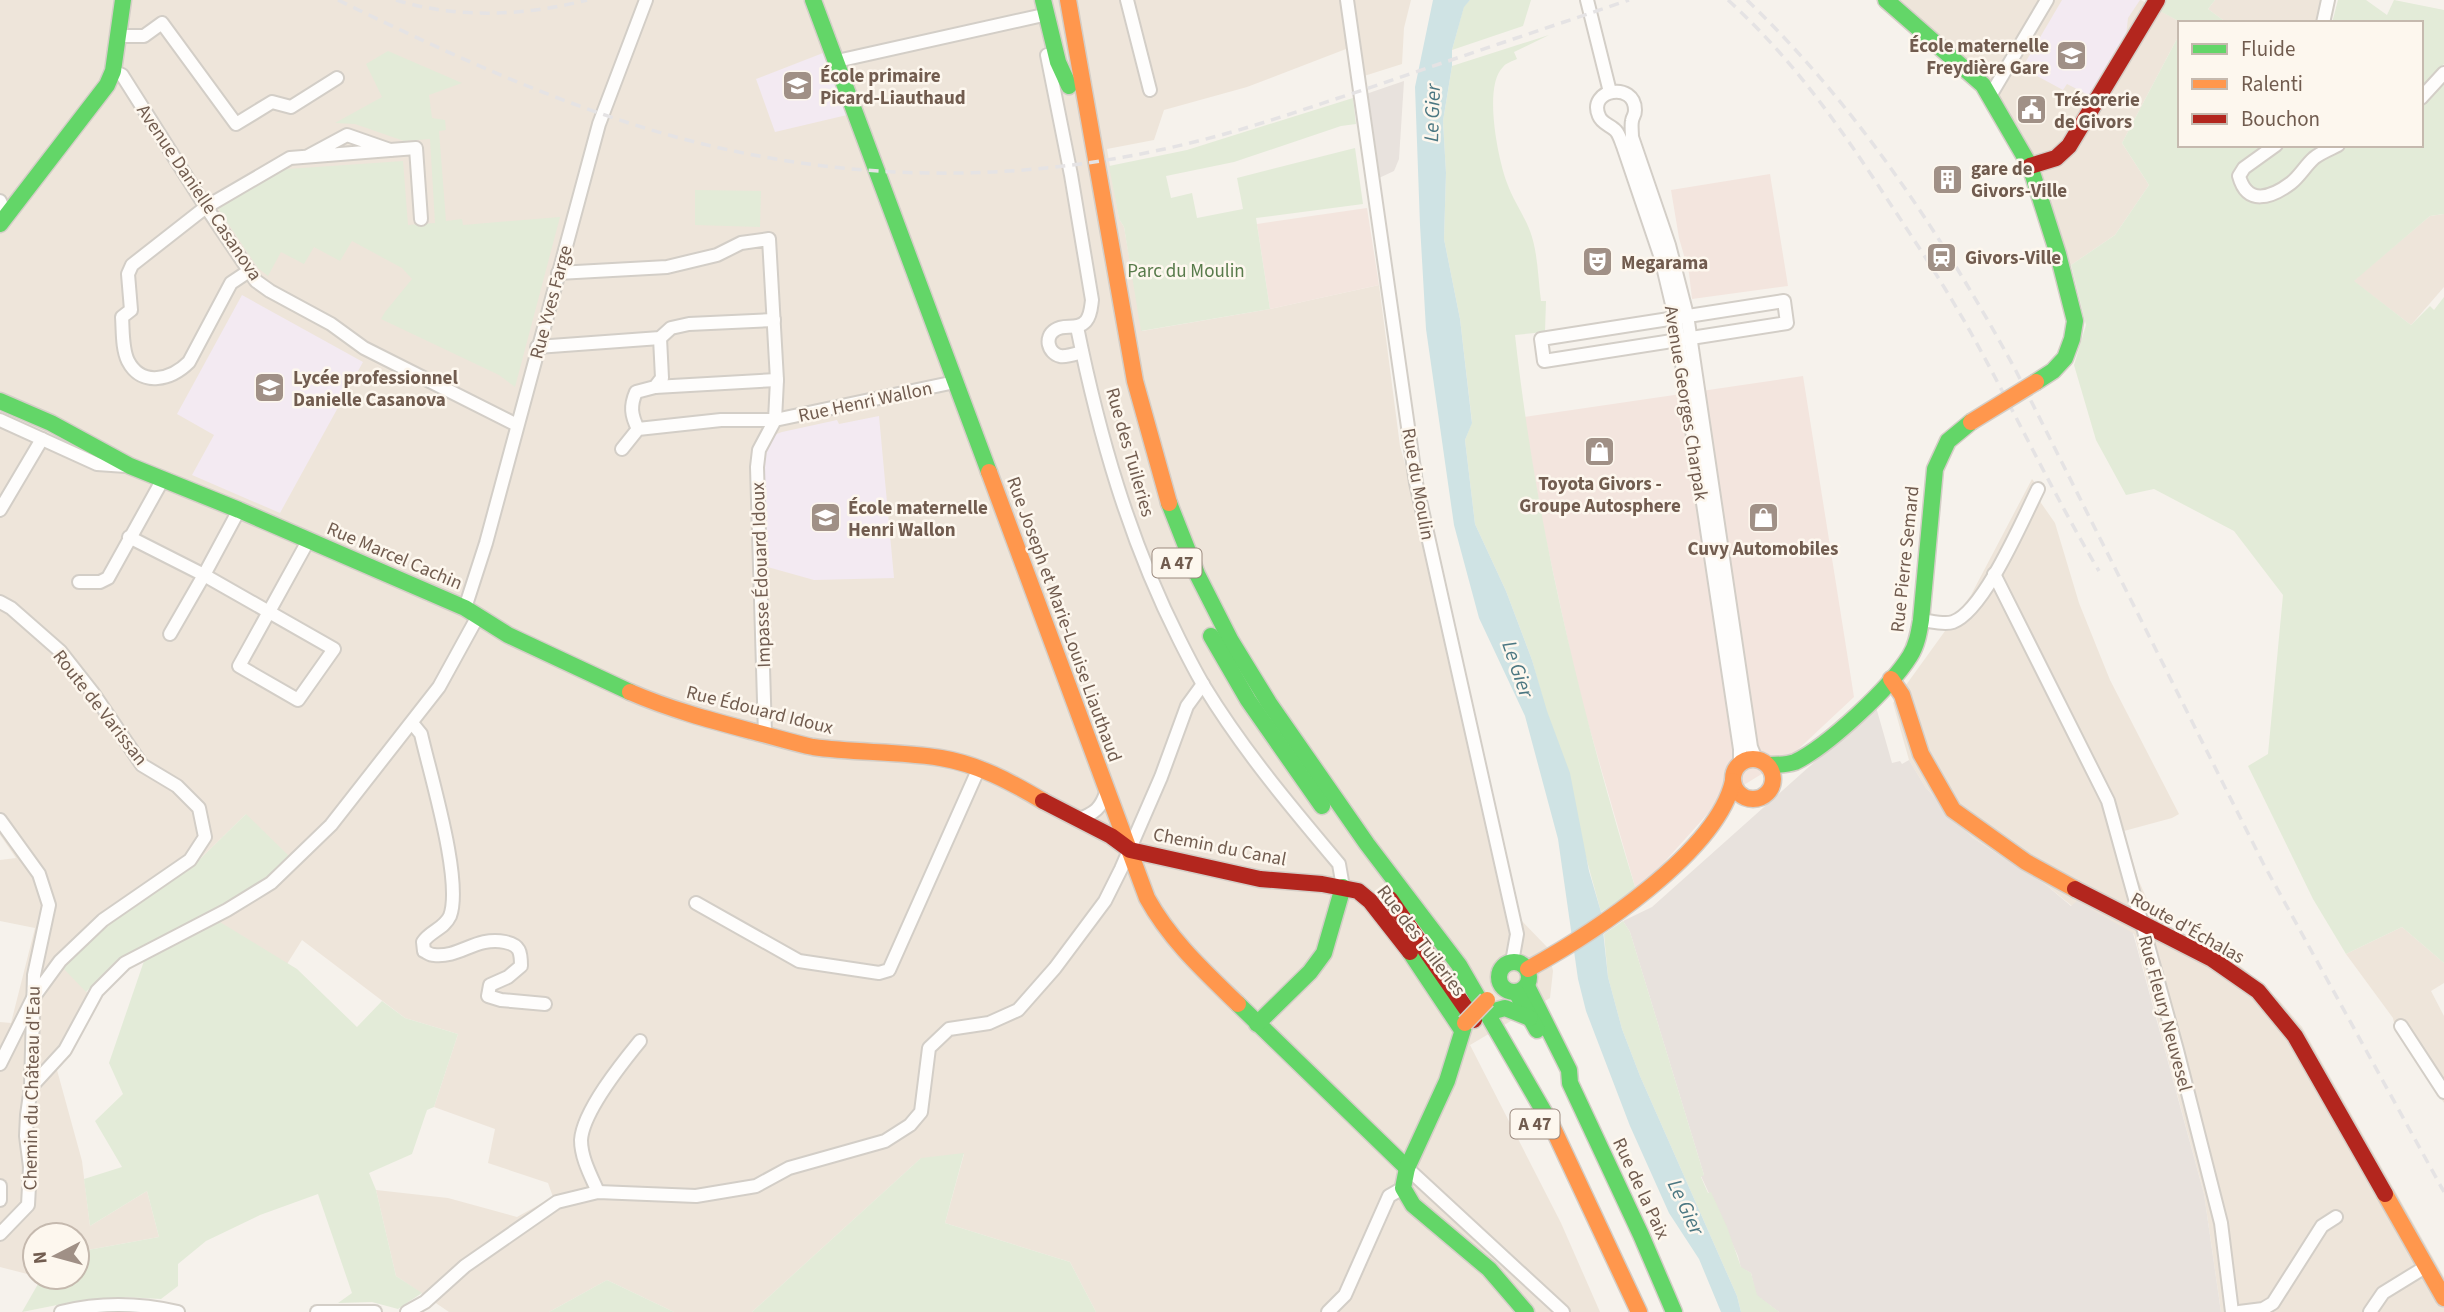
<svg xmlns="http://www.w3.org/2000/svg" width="2444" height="1312" viewBox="0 0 2444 1312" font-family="'Source Sans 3',sans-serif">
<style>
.residential{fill:#eee5da}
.commercial{fill:#f3e5de}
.industrial{fill:#e8e2dd}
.education{fill:#f3eaf2}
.green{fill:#e3ebd8}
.water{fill:#cfe3e4}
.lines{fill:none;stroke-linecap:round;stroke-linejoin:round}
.street-casing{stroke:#d3cec7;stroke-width:16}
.fast-casing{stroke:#d4cec7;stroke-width:19}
.slow-casing{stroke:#d4cec7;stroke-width:19}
.jam-casing{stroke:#d4cec7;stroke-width:19}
.street{stroke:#fefdfc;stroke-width:12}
.fast{stroke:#63d668;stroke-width:16}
.slow{stroke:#ff974d;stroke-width:16}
.jam{stroke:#b3261e;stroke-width:16}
.rail{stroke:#e5e3e4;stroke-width:3.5;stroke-dasharray:10 7;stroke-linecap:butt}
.slow-bridge-casing{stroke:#d4cec7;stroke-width:19;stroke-linecap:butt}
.slow-bridge{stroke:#ff974d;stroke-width:16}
.labels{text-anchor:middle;stroke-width:5;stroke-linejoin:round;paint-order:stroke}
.shield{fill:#fdf7ee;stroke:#9b8a7f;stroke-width:2}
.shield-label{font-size:18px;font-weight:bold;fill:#715c4f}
.poi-label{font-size:19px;font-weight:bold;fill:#715c4f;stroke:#fdf7ee;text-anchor:start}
.street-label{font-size:19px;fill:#715c4f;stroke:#fdf7ee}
.park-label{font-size:19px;fill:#587b4b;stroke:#fdf7ee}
.water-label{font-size:21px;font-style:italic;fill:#4b7782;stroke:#fdf7ee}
</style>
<rect width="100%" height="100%" fill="#f6f2ec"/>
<g class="residential">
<path d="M0 0H1411L1404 28 1402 64 1364 76 1359 44 1247 87 1164 110 1154 140 1107 149 1119 219 1124 227 1142 331 1270 309 1379 285 1400 446 1480 736 1520 919 1548 948 1553 971 1550 998 1470 1045 1561 1223 1600 1312H1096L1070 1262 945 1223 964 1154 920 1159 752 1312H674L607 1280 549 1312H449L396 1276 376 1190 448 1198 517 1217 553 1197 548 1183 488 1163 495 1129 434 1107 458 1034 405 1018 302 940 287 964 207 915 246 814 197 862 111 923 63 967 98 1004 57 1070 82 1161 90 1226 147 1191 159 1237 77 1252V1235H35V1276L0 1267V1022L11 1023 35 928 0 921V860L16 858 0 835Z"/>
<path d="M1876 0H2141L2182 23H2180V33L2122 143 2149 185 2115 235 2071 265 2057 271 2026 166 1980 89Z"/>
<path d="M2215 0H2324L2320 23H2227L2208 9Z"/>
<path d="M2444 214V287L2411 325 2353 281 2430 216Z"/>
<path d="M2032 479 2044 494 2039 500 2055 523 2079 603 2110 680 2179 814 2172 818 2124 831 2138 879 2149 904 2169 926 2216 950 2243 968 2279 1000 2302 1027 2444 1277V1312H2221L2204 1194 2134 934 2072 906 2045 884 1973 838 1926 788 1909 760 1893 703 1971 595Z"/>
<path d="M2402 927 2444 963V983L2431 991 2444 1016V1103L2395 1028 2393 1018 2346 954Z"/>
</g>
<g class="commercial">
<path d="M1770 174 1788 286 1692 299 1689 273 1679 238 1671 190Z"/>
<path d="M1367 208 1379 285 1270 309 1257 224Z"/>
<path d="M1803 376 1854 697 1791 756 1721 799 1659 868 1636 890 1578 688 1544 530 1524 417Z"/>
</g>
<g class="industrial">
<path d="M1404 81 1399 159 1394 171 1379 178 1366 94Z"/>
<path d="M1876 707 1892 763 1900 761 1902 764 1909 760 1926 788 1973 838 2045 884 2071 906 2077 901 2133 933 2204 1194 2221 1312H1779L1756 1295 1751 1273 1741 1268 1738 1256 1701 1176 1704 1175 1630 932 1623 921 1652 907Z"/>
</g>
<g class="education">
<path d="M2062 0H2140L2128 18 2126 36 2094 98 2067 84 2063 90 2022 68Z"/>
<path d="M823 53 847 115 775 132 756 79Z"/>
<path d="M242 295 363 362 280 513 192 475 214 435 177 414Z"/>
<path d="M879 416 894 578 814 580 764 566 761 470 763 466 762 458 771 436 782 432 837 420 839 424Z"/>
</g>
<g class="green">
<path d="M1470 0H1531L1523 26 1452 50 1464 6Z"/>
<path d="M2166 0H2215L2208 9 2227 23H2182L2160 11Z"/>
<path d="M2338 0H2366L2387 15 2394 0 2444 10V64L2421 87V23H2332Z"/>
<path d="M2180 33V145H2421V97L2429 100 2444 81V214L2430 216 2354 281 2411 325 2430 306 2434 310 2444 297V963L2402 927 2346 954 2313 899 2248 766 2268 754 2283 595 2234 531 2154 489 2126 495 2096 440 2074 365 2086 325 2071 265 2115 235 2149 185 2122 143Z"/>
<path d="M1549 35 1514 52 1517 59C1513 61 1506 63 1503 67 1483 86 1498 159 1507 183 1513 200 1524 215 1530 231 1538 252 1538 279 1541 301H1546L1545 332 1515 335C1536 525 1580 708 1636 890L1601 912 1532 660 1506 591 1475 524 1465 440 1472 422 1460 319 1444 239 1446 173 1443 121 1452 66Z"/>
<path d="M388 51 462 83 429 95 432 118 445 120 446 130 439 131 446 221 462 219 463 225 560 217 515 387 499 375 381 319 385 312 412 279 402 268 352 241 340 261 314 247 304 264 281 252 268 276 258 268 217 207 273 170 403 161 408 225 435 223 430 139 404 141 355 124 335 123 382 97 366 64Z"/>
<path d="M1353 98 1356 124 1341 126 1234 162 1166 176 1171 198 1192 193 1197 218 1243 209 1237 178 1355 148 1363 204 1256 218 1270 309 1141 331 1124 227 1119 219 1109 166 1187 150Z"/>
<path d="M695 190 761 191 760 227 695 225Z"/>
<path d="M246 814 289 856 268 879 207 915 118 959 86 992 62 967 111 923 197 862Z"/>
<path d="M1623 921 1630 932 1704 1175 1701 1177 1708 1193 1711 1192 1727 1227 1741 1267 1751 1273 1757 1295 1779 1312H1741L1737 1296 1640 1076 1622 1029 1608 977 1604 934Z"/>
<path d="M220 922 297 969 357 1027 382 1001 405 1018 458 1034 434 1107 427 1110 412 1154 369 1173 376 1190 396 1276 422 1293 398 1309 372 1302 338 1303 352 1293 318 1194 260 1215 206 1241 178 1264V1286L161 1299 124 1297 131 1310 140 1312H62L57 1305 22 1312 42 1277H77V1252L159 1237 147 1191 90 1226 84 1179 122 1167 95 1121 123 1094 109 1063 144 961Z"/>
<path d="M964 1153 945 1223 1070 1262 1096 1312H752L921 1158Z"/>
<path d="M607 1280 674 1312H549Z"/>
</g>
<path class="water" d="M1433 0H1470L1464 7 1452 50V66L1443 121 1446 173 1444 239 1460 319 1472 423 1465 440 1475 524 1506 591 1532 660 1547 711 1570 773 1589 871 1601 912 1608 977 1622 1029 1640 1076 1737 1296 1741 1312H1721L1699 1259 1669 1213 1630 1126 1586 1011 1578 979 1558 839 1525 716 1479 618 1454 525 1426 329 1420 225 1415 87Z"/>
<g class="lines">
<defs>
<g id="street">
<path d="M1127 0 1150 90"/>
<path d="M1347 0 1416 483 1517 934 1512 962"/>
<path d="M1587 0 1610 92"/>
<path d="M2323 23 2328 0"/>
<path d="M118 36H144L162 23 236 124 272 102 291 107 337 78"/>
<path d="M1047 55 1071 175 1092 300C1091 307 1091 315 1086 321 1077 331 1064 323 1055 330 1044 337 1048 353 1060 356 1067 357 1075 354 1082 352"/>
<path d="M837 61 1039 16"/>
<path d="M113 71 122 75 200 198 256 281 270 291 331 324 364 348 517 425"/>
<path d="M1990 96 2047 0"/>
<path d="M2421 98 2444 73"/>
<path d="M2276 145 2244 168 2239 176C2247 206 2271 198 2291 183 2300 176 2305 166 2314 158 2320 153 2330 149 2338 145"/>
<path d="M390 150 416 148 421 219"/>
<path d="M0 201 6 215"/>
<path d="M249 271 231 283 189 362C172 379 142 388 128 361 122 349 123 331 122 317L131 310 128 274 132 265 206 207 290 158 390 150 347 135 308 156"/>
<path d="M558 273 667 267 717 255 741 243 769 239 777 380 775 420H721L638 429 622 449"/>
<path d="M1784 301 1787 323 1544 361 1541 339Z"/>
<path d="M1077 327C1099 435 1129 540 1179 639 1187 655 1195 671 1204 686 1243 750 1291 807 1339 864L1343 887"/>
<path d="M537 347 660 338 671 328 689 324 774 320"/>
<path d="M655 387 777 380"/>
<path d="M0 420 97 464 126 466"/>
<path d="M638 429C631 415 630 406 636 392L655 387 662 378 660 338"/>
<path d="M0 510 42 439"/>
<path d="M239 510 204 575 334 649 298 700 239 666 308 541"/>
<path d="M129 537 204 575 170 634"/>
<path d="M1994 574 2108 801 2177 1050 2221 1223 2232 1312"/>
<path d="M79 582H100L108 578 163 479"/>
<path d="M0 602 11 608 60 651 93 693 142 765 177 786 199 808 205 837 190 860 103 920 60 961 33 998 0 1064"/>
<path d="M465 608 486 543 599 124 646 0"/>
<path d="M1921 620C1931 621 1944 625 1953 622 1984 611 2023 519 2038 489"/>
<path d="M412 723 421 734C430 774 463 881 450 916 444 929 430 931 423 942L424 951C428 953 430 955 434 955 460 958 476 936 505 942 520 945 521 952 521 966L508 977 490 985 488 996 501 1000 545 1004"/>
<path d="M765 734 757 467 759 450 775 420 955 382"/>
<path d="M1740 763V749L1675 317 1661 258 1623 146C1621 141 1619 134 1616 131 1611 125 1602 124 1599 116 1587 89 1635 81 1635 110 1635 116 1633 115 1632 121 1631 125 1632 132 1632 137L1669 245 1687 315 1751 747 1756 759"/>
<path d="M0 820 39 874 49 905 34 975 31 1087 27 1115 26 1136 30 1167 28 1205 0 1234"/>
<path d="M1077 820C1095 813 1101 809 1107 790"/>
<path d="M696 903 799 961 879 973 889 970 979 768"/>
<path d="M2401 1026 2444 1092"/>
<path d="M31 1087 65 1050 97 991 125 963 227 910 271 883 331 825 439 687 478 616"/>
<path d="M1407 1168 1563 1312"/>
<path d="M0 1186V1200"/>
<path d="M598 1192C591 1176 581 1158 581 1140 583 1111 622 1063 640 1041"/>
<path d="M61 1312C101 1302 139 1303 178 1312"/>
<path d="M317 1312H375"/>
<path d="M407 1312 425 1302 465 1266 557 1202 598 1192 696 1196 756 1186 789 1168 885 1141 910 1125 921 1112 929 1048 949 1029 989 1023 1018 1010 1055 968 1105 901 1121 869 1161 777 1187 706 1203 684"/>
<path d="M1328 1312 1345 1295 1389 1196 1403 1188"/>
<path d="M2239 1312 2263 1309 2273 1303 2322 1226 2336 1217"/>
<path d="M2370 1312 2383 1293 2427 1266"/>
</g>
<g id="fast">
<path d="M813 0 989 472"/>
<path d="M1043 0 1058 62 1069 86"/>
<path d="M1886 0 1983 85 2030 166 2058 254 2075 321 2072 339 2065 358 2053 371 2036 382"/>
<path d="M0 224 107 85 113 71 123 0"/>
<path d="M0 401 51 423 130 466 239 510 465 608 508 635 630 692"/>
<path d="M1169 503 1197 574 1231 641 1269 703 1367 844 1459 965 1551 1124"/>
<path d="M1211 636 1248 700 1322 806"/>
<path d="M1768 765C1777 765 1786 765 1795 762 1828 746 1890 688 1910 656 1917 645 1919 632 1921 620L1935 469 1948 441 1971 422"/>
<path d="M1410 952 1462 1030"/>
<circle cx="1514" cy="977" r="15"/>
<path d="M1527 986 1569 1070 1570 1083 1641 1235 1674 1312"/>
<path d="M1516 992 1537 1030"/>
<path d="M1238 1004 1407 1168"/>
<path d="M1494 1011 1505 1008 1530 1018"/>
<path d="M1465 1023 1447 1081 1407 1168 1403 1188 1413 1205 1489 1269 1526 1312"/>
<path d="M1257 1024 1310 972 1324 953 1343 887"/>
</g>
<g id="slow">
<path d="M1068 0 1135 381 1169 503"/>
<path d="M989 472 1147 898C1170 940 1204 971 1238 1004"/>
<path d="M1891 679 1902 695 1921 754 1953 810 2026 862 2075 889"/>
<path d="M630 692C669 709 710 720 751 731 772 736 793 743 813 747 855 753 899 751 941 758 978 764 1011 782 1043 801"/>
<circle cx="1753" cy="779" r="20"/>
<path d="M1528 969C1590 935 1717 853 1733 781"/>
<path d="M1551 1124 1639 1312"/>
<path d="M2385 1194 2444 1298"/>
</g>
<g id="jam">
<path d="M2030 166 2056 158 2069 146 2157 0"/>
<path d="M1043 801 1111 836 1130 850 1260 879 1322 884 1358 891 1370 901 1410 952"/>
<path d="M2075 889 2212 959 2258 991 2295 1036 2385 1194"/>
<path d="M1390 899 1474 1020"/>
</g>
</defs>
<use href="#street" class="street-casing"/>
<use href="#fast" class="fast-casing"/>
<use href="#slow" class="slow-casing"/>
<use href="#jam" class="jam-casing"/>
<use href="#street" class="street"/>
<use href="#fast" class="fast"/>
<use href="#slow" class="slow"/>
<use href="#jam" class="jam"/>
<g class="rail">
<path d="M338 0C447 53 559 105 676 137 848 184 1025 185 1198 141 1255 127 1310 107 1366 89 1453 59 1541 30 1629 0"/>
<path d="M396 0C457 19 525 16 587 0"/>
<path d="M1728 0C1787 54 1828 110 1872 176 1906 228 1941 279 1971 333 2015 412 2053 494 2099 571"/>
<path d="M1747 0C1857 106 1942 235 2015 369L2263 863 2444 1192"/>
</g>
<defs>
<g id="slow-bridge">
<path d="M1971 422 2036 382"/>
<path d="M1465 1023 1487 1000"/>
</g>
</defs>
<use href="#slow-bridge" class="slow-bridge-casing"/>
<use href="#slow-bridge" class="slow-bridge"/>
</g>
<defs>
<symbol id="school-square" viewBox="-11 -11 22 22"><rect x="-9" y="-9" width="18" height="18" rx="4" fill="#a09086" stroke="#fdf7ee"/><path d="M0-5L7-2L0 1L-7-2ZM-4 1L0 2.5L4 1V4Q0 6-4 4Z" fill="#fff"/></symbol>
<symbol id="civic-square" viewBox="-11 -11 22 22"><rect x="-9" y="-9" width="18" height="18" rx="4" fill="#a09086" stroke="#fdf7ee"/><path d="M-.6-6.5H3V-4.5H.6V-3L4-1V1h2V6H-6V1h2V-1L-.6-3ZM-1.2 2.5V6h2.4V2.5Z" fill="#fff"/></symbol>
<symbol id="building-square" viewBox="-11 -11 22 22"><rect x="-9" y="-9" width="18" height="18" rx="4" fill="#a09086" stroke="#fdf7ee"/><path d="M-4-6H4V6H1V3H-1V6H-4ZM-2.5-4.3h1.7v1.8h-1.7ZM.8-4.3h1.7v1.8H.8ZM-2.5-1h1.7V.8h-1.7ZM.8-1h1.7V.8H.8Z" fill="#fff"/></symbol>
<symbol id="station-square" viewBox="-11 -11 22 22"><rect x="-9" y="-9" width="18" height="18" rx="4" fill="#a09086" stroke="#fdf7ee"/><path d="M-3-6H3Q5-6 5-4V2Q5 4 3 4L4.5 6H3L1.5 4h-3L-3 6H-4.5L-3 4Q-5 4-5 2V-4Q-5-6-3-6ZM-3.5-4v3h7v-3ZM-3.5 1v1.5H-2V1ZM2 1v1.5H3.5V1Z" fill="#fff"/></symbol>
<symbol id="theatre-square" viewBox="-11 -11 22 22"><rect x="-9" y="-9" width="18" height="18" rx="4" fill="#a09086" stroke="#fdf7ee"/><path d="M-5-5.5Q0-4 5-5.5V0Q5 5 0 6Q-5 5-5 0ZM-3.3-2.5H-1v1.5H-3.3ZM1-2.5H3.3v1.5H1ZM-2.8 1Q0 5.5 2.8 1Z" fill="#fff"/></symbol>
<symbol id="shop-square" viewBox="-11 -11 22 22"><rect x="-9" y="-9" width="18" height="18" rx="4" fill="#a09086" stroke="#fdf7ee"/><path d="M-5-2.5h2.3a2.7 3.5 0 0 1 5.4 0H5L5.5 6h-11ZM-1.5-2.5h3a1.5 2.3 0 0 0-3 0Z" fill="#fff"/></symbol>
</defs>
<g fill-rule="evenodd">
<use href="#school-square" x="2054" y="38" width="35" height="35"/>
<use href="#school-square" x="780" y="68" width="35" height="35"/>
<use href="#civic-square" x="2014" y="92" width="35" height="35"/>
<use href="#building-square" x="1930" y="162" width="35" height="35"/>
<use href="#station-square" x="1924" y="240" width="35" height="35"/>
<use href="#theatre-square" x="1580" y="244" width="35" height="35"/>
<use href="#school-square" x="252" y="370" width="35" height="35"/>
<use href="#shop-square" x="1582" y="434" width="35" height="35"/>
<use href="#shop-square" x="1746" y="500" width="35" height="35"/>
<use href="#school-square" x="808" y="500" width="35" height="35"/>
</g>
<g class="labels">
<g class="shield">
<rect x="1152.5" y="548.5" width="49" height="29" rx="5"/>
<rect x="1510.5" y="1109.5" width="49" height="29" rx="5"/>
</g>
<g class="shield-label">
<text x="1177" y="569">A 47</text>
<text x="1535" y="1130">A 47</text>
</g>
<g class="poi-label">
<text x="2049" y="52" text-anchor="end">École maternelle<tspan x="2049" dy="22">Freydière Gare</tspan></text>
<text x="820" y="82">École primaire<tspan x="820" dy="22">Picard-Liauthaud</tspan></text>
<text x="2054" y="106">Trésorerie<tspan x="2054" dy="22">de Givors</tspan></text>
<text x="1971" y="175">gare de<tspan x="1971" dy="22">Givors-Ville</tspan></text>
<text x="1965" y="264">Givors-Ville</text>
<text x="1621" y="269">Megarama</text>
<text x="293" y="384">Lycée professionnel<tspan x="293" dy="22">Danielle Casanova</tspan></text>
<text x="1600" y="490" text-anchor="middle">Toyota Givors -<tspan x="1600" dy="22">Groupe Autosphere</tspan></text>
<text x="848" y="514">École maternelle<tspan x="848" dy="22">Henri Wallon</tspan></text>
<text x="1763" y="555" text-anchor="middle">Cuvy Automobiles</text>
</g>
<g class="street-label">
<text transform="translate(200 192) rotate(56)" y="7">Avenue Danielle Casanova</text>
<text transform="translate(550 302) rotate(-75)" y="7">Rue Yves Farge</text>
<text transform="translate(865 401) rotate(-12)" y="7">Rue Henri Wallon</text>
<text transform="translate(1687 403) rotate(81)" y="7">Avenue Georges Charpak</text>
<text transform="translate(1131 452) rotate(74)" y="7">Rue des Tuileries</text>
<text transform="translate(1419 484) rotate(80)" y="7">Rue du Moulin</text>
<text transform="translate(395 555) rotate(23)" y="7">Rue Marcel Cachin</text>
<text transform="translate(1904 559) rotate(-84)" y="7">Rue Pierre Semard</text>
<text transform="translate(760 575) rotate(-92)" y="7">Impasse Édouard Idoux</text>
<text transform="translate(1065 619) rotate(70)" y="7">Rue Joseph et Marie-Louise Liauthaud</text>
<text transform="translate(101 707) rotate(52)" y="7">Route de Varissan</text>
<text transform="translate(760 709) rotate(14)" y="7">Rue Édouard Idoux</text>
<text transform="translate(1220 846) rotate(11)" y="7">Chemin du Canal</text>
<text transform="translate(2188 927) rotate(29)" y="7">Route d'Échalas</text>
<text transform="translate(1422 940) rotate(53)" y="7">Rue des Tuileries</text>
<text transform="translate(2166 1013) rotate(75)" y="7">Rue Fleury Neuvesel</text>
<text transform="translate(31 1088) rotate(-89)" y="7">Chemin du Château d'Eau</text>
<text transform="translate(1642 1188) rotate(65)" y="7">Rue de la Paix</text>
</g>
<g class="park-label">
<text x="1186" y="277">Parc du Moulin</text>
</g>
<g class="water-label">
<text transform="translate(1432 113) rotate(-88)" y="7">Le Gier</text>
<text transform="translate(1518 669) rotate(71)" y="7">Le Gier</text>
<text transform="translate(1686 1207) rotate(65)" y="7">Le Gier</text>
</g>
</g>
<rect x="2178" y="21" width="245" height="126" fill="#fdf7ee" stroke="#c5b9ae" stroke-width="2"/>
<rect x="2192" y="44" width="35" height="10" fill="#63d668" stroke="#c5b9ae" stroke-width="2"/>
<text x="2241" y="56" font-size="21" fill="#715c4f">Fluide</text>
<rect x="2192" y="79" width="35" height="10" fill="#ff974d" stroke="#c5b9ae" stroke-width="2"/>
<text x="2241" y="91" font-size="21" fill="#715c4f">Ralenti</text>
<rect x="2192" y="114" width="35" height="10" fill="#b3261e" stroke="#c5b9ae" stroke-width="2"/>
<text x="2241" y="126" font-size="21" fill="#715c4f">Bouchon</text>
<g transform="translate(56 1256) rotate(264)"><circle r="33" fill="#fdf7ee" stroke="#c5b9ae" stroke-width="2"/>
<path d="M0-5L12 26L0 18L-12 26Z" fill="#a09086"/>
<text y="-10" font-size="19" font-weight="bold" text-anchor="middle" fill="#715c4f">N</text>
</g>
</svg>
